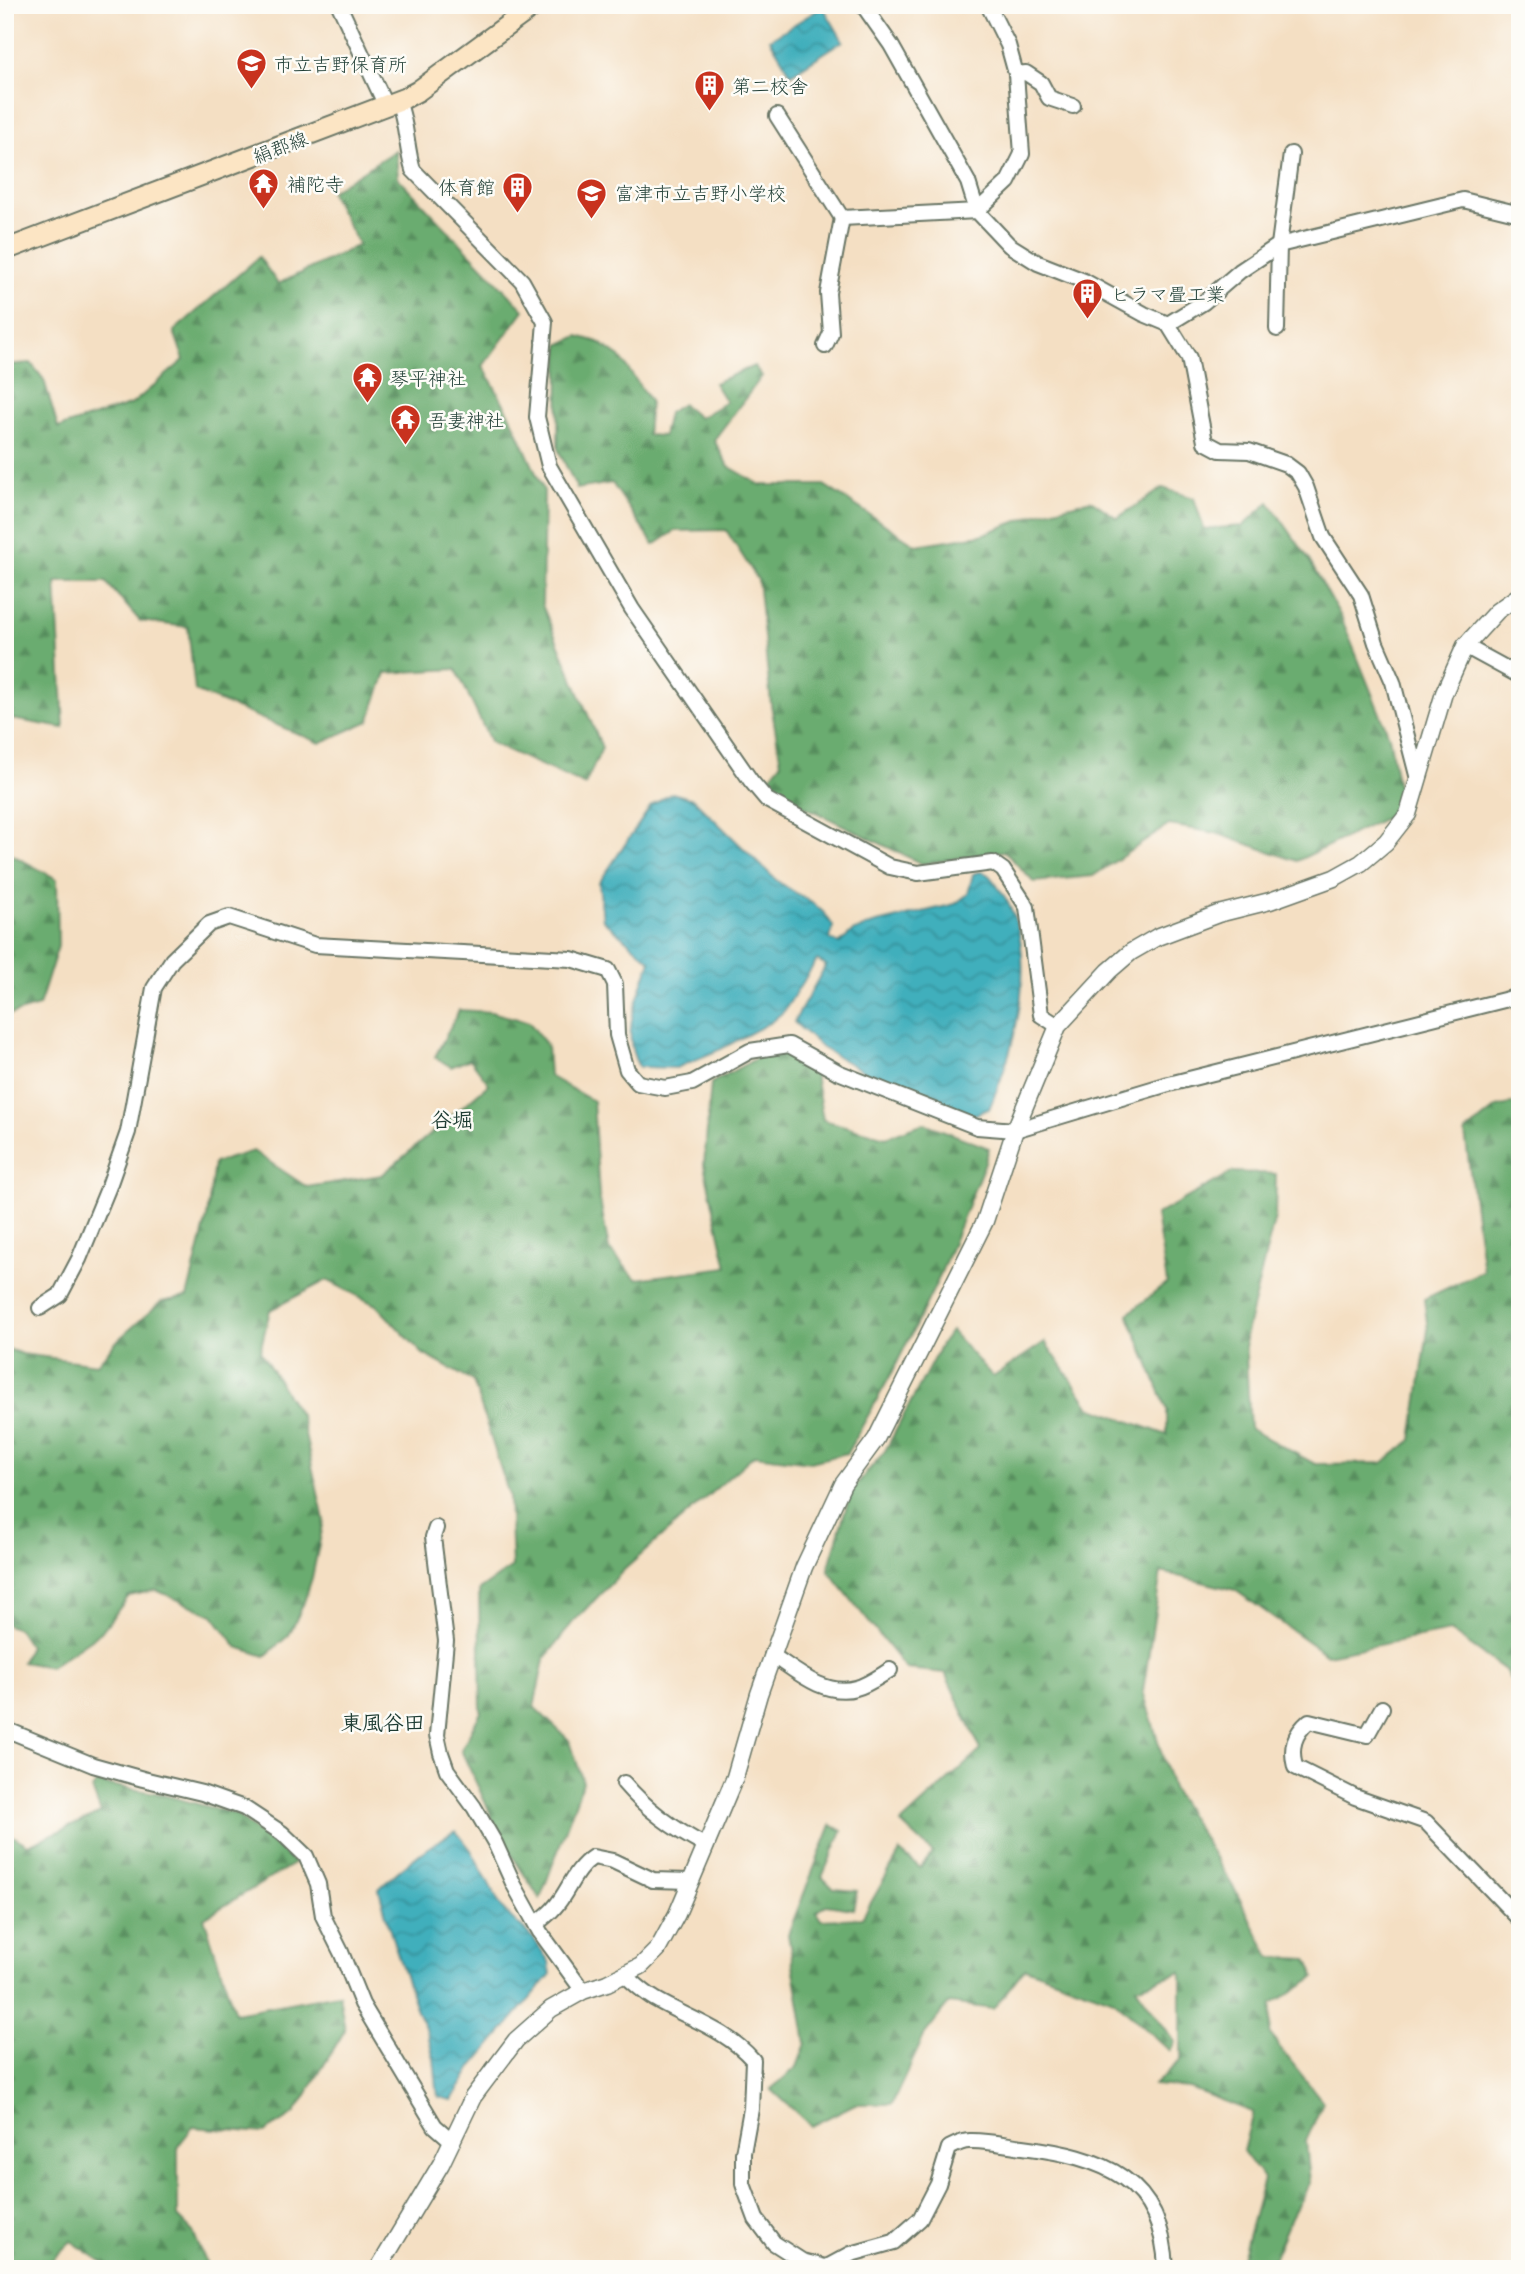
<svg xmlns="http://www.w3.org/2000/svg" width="1525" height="2274" viewBox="0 0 1525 2274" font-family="'Gochi Hand','Klee One',sans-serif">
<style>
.forest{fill:url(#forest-firs);stroke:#457452;stroke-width:2}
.water{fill:url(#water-waves);stroke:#307678;stroke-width:2}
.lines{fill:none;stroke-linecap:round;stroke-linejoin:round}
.minor-casing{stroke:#6a7666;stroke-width:18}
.tertiary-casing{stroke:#6a7666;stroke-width:19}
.secondary-casing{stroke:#6a7666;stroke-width:23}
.minor{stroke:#fff;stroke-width:14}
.tertiary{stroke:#fff;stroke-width:16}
.secondary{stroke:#fce5c4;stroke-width:19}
.labels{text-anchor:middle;stroke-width:5;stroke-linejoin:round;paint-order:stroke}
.poi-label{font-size:19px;fill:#1f3d34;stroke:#fdfcf7;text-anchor:start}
.street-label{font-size:19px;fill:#1f3d34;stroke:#fdfcf7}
.neighbourhood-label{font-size:21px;font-weight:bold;fill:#1f3d34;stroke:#fdfcf7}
</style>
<defs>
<pattern id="forest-firs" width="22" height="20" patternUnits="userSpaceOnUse" patternTransform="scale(1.75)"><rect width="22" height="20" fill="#6bac70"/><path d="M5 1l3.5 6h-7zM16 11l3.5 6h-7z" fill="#578d5d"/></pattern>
<pattern id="water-waves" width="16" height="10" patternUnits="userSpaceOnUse" patternTransform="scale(1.75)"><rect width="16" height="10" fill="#40afbc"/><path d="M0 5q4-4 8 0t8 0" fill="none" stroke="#35909a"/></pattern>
</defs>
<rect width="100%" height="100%" fill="#fdfcf7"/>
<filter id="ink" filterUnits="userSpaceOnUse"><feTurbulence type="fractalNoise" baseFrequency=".0143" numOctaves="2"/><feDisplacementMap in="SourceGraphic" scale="14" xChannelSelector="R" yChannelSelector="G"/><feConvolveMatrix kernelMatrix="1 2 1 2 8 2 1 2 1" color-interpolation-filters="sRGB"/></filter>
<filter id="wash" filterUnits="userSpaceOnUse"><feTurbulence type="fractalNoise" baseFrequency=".00686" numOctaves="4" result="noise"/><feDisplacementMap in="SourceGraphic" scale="28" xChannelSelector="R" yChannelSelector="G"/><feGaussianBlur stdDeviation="1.57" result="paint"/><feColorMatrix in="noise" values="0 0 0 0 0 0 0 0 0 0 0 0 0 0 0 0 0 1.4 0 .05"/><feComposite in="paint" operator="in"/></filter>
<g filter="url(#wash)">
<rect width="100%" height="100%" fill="#f4dfc3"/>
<g class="forest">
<path d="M396 150 398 178 524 310 483 366 510 415 544 491 542 605 602 748 585 785 491 743 456 669 386 673 369 721 320 743 195 691 188 627 140 621 106 582H56L64 728 5 718V365L31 363 44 380 58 428 132 404 184 360 174 331 259 257 278 284 359 245 330 192Z"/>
<path d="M578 336 598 342 620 357 650 401 647 435 663 436 668 413 682 404 699 418 726 402 714 383 754 366 762 376 714 440 728 466 761 485H824L916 545 981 535 1042 512 1091 500 1117 518 1163 488 1194 498 1204 529 1243 526 1269 502 1306 555 1341 617 1389 736 1402 810 1297 861 1216 833 1169 825 1093 876 1034 882 1004 851 922 864 777 793 770 777 781 763 771 704 758 580 726 530 675 531 654 545 612 483 577 489 558 449 559 345Z"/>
<path d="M5 851 57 879 58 946 39 1006 5 1016Z"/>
<path d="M459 1010 491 1012 529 1022 547 1046 549 1076 593 1101 599 1195 609 1249 636 1279 727 1267 704 1165 711 1083 777 1047 814 1069 823 1120 886 1137 924 1123 989 1148 985 1162 938 1280 892 1373 847 1453 811 1462 754 1455 625 1569 573 1622 544 1660 534 1707 570 1741 583 1782 540 1899 504 1843 461 1750 481 1712 479 1590 512 1567 509 1495 473 1381 423 1354 376 1305 327 1280 270 1310 260 1351 301 1417 324 1520 312 1578 303 1605 289 1635 265 1656 237 1647 213 1615 156 1590 129 1596 101 1632 50 1667 22 1662 29 1646 18 1629 5 1624V1348L22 1354 97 1364 119 1339 161 1302 187 1297 207 1217 214 1163 253 1151 307 1187 382 1175 489 1084 470 1059 451 1067 435 1057Z"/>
<path d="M1520 1102V1697L1505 1670 1450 1631 1327 1655 1235 1590 1161 1572 1143 1691 1172 1788 1235 1890 1270 1957 1307 1959 1315 1977 1272 2004 1270 2035 1323 2102 1306 2141 1310 2183 1291 2217 1269 2269H1239L1264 2179 1243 2151 1253 2112 1189 2088 1154 2085 1181 2060V1972L1136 1987 1175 2042 1170 2051 1114 2000 1025 1968 993 2009 949 2003 925 2034 892 2104H855L811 2126 771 2089 797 2067 806 2043 788 1934 831 1825 842 1831 822 1877 834 1889 857 1891 853 1909 826 1905 816 1912 821 1920 862 1918 900 1852 920 1868 933 1853 901 1823 981 1750 945 1673 906 1669 828 1570 851 1491 885 1451 942 1343 951 1331 993 1377 1045 1342 1090 1407 1167 1435V1409L1128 1314 1167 1283 1156 1215 1233 1172 1276 1174 1275 1217 1245 1337 1250 1429 1315 1464 1382 1463 1412 1440 1428 1330 1424 1299 1483 1271 1465 1133 1497 1107Z"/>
<path d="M97 1783 156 1793 235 1814 295 1863 204 1918 235 2013 339 1994 345 2030 295 2113 264 2133 193 2127 178 2146V2217L193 2232 209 2269H113L71 2241 43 2269H5V1831L28 1845 101 1813 92 1789Z"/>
</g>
<g class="water">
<path d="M823 7 843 41 791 74 770 39Z"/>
<path d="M672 793 693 799 777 881 815 905 825 914 833 926 830 939 839 944 852 932 873 924 955 904 968 894 973 874C986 868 991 877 998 887 1044 947 1016 1046 989 1109L974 1115 888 1085 822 1048 794 1022 826 965 817 960 784 1011 771 1022 721 1049 676 1068 639 1067C619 1033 639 995 651 961L603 920 599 883 651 806Z"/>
<path d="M456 1831 471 1850 503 1910 534 1939 549 1962 551 1974 473 2066 452 2100 438 2097 434 2059 427 2031 417 2011 391 1934 379 1889C402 1867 427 1846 456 1831Z"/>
</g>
</g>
<g filter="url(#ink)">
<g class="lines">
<defs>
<g id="minor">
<path d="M339 5 386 106"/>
<path d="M863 5 891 45 968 182 977 211 1008 182 1022 154 1016 74 1008 45 988 5"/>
<path d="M1016 74 1026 73 1041 83 1049 98 1073 106"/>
<path d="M398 101C407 123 406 147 413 170L522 281 545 322 537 417 549 466 632 609 751 781 767 800 890 867 918 873 993 863 1003 870 1027 907 1041 1015 1058 1026"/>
<path d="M777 116 842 218 977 211 1009 245 1038 263 1084 281 1144 314 1168 324 1204 302 1240 271 1279 245 1463 200 1520 214"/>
<path d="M1168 324 1189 358 1205 442 1220 450 1249 451 1286 464 1298 473 1306 487 1323 537 1361 595 1376 643 1393 682 1418 779"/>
<path d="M1277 329 1279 245 1291 154"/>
<path d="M825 346 831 333 828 293 842 218"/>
<path d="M1465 646 1520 676"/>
<path d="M40 1308 60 1295 79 1259 109 1186 128 1132 154 988 172 960 209 924 229 917 315 945 571 959 608 970 615 984 617 1035 627 1070 638 1083 665 1088 692 1083 750 1051 789 1045 838 1072 977 1127 1015 1130 1165 1085 1520 996"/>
<path d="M436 1528 433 1537 446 1641 437 1735 441 1753 447 1770 474 1807 495 1843 514 1885 540 1932 583 1991"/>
<path d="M772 1655C796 1671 825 1697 856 1688 868 1685 880 1676 890 1670"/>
<path d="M1382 1708 1367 1735 1309 1721C1294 1734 1290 1747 1295 1767L1355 1797 1426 1822 1520 1920"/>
<path d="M5 1729 93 1765 143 1779 202 1793 244 1808 282 1833 306 1856 318 1884 323 1916 341 1952 362 2004 435 2126 451 2140"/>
<path d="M624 1783C647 1810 675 1830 706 1846"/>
<path d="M536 1924C542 1919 549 1914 554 1908 569 1892 573 1870 593 1857L613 1861 653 1880 691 1881"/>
<path d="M625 1975C634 1983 644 1993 655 1999 689 2019 726 2029 753 2060L751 2109 743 2153V2184L756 2219 774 2243 802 2261 833 2269"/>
<path d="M827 2267 851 2254 894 2242 920 2219 938 2184 949 2148C955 2145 962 2141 969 2141 986 2140 1006 2145 1023 2147 1102 2157 1163 2178 1166 2269"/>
</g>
<path id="tertiary" d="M378 2269 441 2164 473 2097 516 2040 551 2009 583 1991 607 1983 641 1966 658 1949 677 1914 735 1777 759 1694 804 1567 843 1484 876 1439 985 1221 1015 1130 1058 1026 1109 971 1131 952 1157 937 1218 914 1270 901 1334 878 1361 863 1386 842 1408 814 1444 693 1465 646 1497 611 1520 595"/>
<path id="secondary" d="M5 250 405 98 418 91 535 5"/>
</defs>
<use href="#minor" class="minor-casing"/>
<use href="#tertiary" class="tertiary-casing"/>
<use href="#secondary" class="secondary-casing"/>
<use href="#minor" class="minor"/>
<use href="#tertiary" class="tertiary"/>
<use href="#secondary" class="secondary"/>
</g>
</g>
<defs>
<symbol id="school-pin" viewBox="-11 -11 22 30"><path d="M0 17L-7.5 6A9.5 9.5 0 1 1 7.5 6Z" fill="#c8321e" stroke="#fdfcf7"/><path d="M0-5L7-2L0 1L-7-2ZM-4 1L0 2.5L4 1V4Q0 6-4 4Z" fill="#fff"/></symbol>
<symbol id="building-pin" viewBox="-11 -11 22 30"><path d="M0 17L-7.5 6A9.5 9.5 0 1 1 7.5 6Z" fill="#c8321e" stroke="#fdfcf7"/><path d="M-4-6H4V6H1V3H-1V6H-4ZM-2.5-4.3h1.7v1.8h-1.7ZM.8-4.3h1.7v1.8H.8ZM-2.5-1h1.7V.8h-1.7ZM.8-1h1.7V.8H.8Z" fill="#fff"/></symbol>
<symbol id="temple-pin" viewBox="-11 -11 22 30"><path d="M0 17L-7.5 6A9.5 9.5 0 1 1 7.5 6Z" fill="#c8321e" stroke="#fdfcf7"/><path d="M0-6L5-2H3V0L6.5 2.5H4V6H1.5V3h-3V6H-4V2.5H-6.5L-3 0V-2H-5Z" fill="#fff"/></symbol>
</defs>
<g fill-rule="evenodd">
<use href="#school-pin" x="234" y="46" width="35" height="47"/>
<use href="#building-pin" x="692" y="68" width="35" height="47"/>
<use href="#temple-pin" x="246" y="166" width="35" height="47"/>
<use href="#building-pin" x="500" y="170" width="35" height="47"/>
<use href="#school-pin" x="574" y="176" width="35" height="47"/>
<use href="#building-pin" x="1070" y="276" width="35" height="47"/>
<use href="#temple-pin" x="350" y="360" width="35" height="47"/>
<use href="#temple-pin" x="388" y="402" width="35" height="47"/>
</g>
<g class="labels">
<g class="poi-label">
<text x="274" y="71">市立吉野保育所</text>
<text x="732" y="93">第二校舎</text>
<text x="287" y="191">補陀寺</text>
<text x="495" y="194" text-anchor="end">体育館</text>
<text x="615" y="200">富津市立吉野小学校</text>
<text x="1111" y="301">ヒラマ畳工業</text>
<text x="390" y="385">琴平神社</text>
<text x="428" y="427">吾妻神社</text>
</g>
<g class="street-label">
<text transform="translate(280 147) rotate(-21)" y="7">絹郡線</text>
</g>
<g class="neighbourhood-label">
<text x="452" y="1127">谷堀</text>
<text x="383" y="1730">東風谷田</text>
</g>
</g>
<rect width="1525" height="2274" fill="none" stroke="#fdfcf7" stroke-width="28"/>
</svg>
